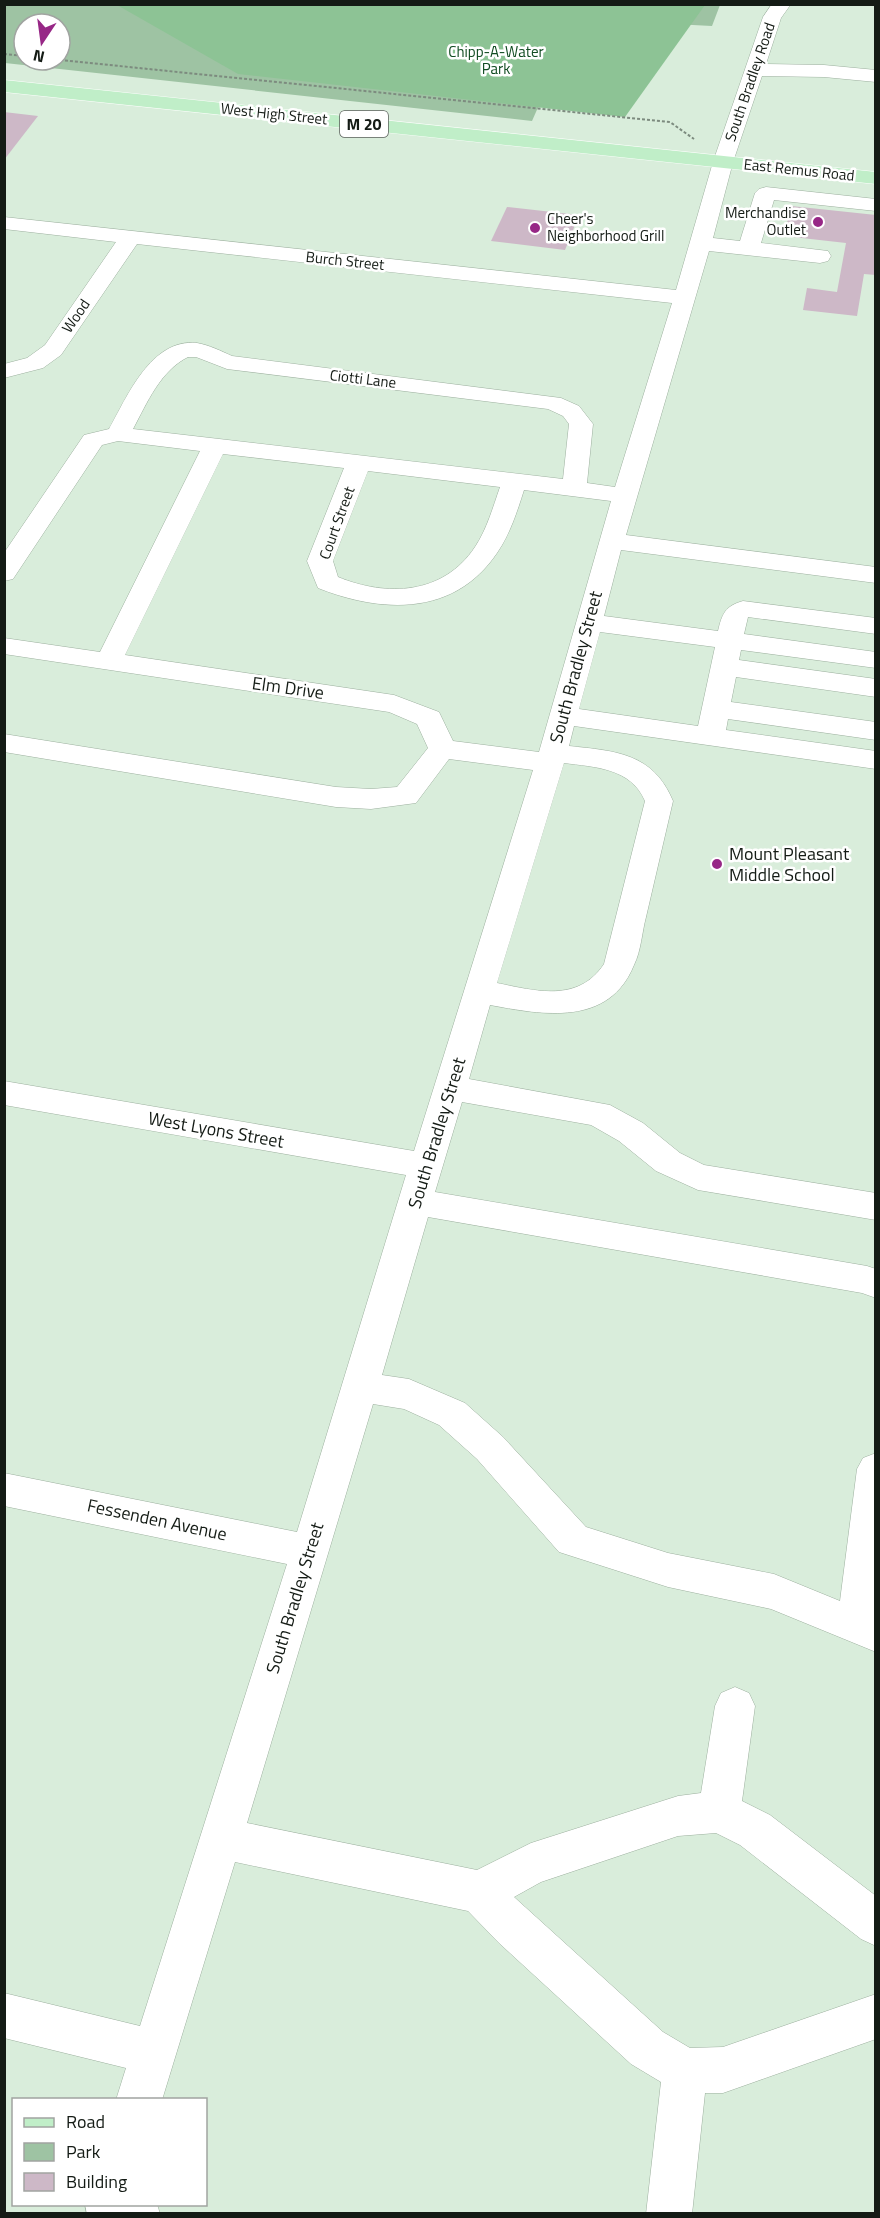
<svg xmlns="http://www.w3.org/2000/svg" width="880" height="2218" viewBox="0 0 880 2218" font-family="'Titillium Web',sans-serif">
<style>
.green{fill:#9ec3a3;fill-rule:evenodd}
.forest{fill:#8dc395}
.building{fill:#cdb8c7}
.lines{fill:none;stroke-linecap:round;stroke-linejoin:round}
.minor-casing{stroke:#9db09f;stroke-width:1}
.major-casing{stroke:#fff;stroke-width:1}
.path{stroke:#7d8b7f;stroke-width:2;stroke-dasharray:3 2;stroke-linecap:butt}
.minor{fill:#fff;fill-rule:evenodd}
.major{fill:#c0eec8;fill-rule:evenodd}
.poi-dot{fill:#972786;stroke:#fff;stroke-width:2}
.labels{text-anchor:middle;stroke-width:5;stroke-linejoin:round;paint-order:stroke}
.far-park-label{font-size:15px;fill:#114c22;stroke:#fff}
.far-street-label{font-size:15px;fill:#141b15;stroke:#fff}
.far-poi-label{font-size:15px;fill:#141b15;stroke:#fff;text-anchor:end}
.shield{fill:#fff;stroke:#5a5f5b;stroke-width:1.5}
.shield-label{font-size:16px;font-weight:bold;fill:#141b15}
.street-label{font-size:18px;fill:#141b15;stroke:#fff}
.poi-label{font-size:18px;fill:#141b15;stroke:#fff;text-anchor:start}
</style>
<rect width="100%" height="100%" fill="#d9eddb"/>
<path class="green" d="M5 5H720L712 26 577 19 532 121 5 63ZM24 24H60V60H24Z"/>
<path class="forest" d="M117 5H705L625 117 238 74Z"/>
<g class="building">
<path d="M4 112 38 116 4 160Z"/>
<path d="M791 206 876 215V275L864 274 857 316 803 310 807 288 837 292 846 243 784 236Z"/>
<path d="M507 207 579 215 565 250 491 241Z"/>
</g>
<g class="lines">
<defs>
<g id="minor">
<path d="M772 4H791L781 18 766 64 824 65 876 70V82L824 77 762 76 733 162 713 238 740 241 755 193 759 189 766 187 876 199V211L774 200 761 243 828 251 831 256 828 261 820 263 709 251 626 535 876 567V583L621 550 604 616 718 631C722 614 725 606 743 601L876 618V634L748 617 744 634 876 652V668L741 650 739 660 876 679V697L736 677 731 702 876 722V740L728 719 726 730 876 751V769L574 726 569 746C616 751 653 753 673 801 664 840 655 878 646 917 642 932 641 951 634 965 609 1027 543 1015 490 1005L469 1079 610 1105 643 1123 680 1153 704 1165 876 1193V1220L698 1190 656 1171 619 1141 591 1125 462 1102 435 1192 867 1266 876 1269V1298L862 1293 428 1217 382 1375 409 1379 465 1403 503 1437 586 1527 668 1553 774 1574 840 1601 857 1469 863 1458 876 1453V1652L771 1609 668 1587 559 1552 477 1459 439 1425 404 1409 373 1404 247 1823 477 1870 531 1843 678 1796 701 1793 715 1706 721 1693 735 1687 749 1693 755 1706 742 1801 770 1815 876 1896V1946L861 1939 740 1845 716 1833 678 1836 541 1882 514 1897 663 2032 690 2048 723 2047 876 1994V2039L723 2093H705L692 2214H646L661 2082 631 2064 499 1943 468 1911 235 1862 162 2100H116L126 2068 4 2038V1993L140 2026 287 1564 4 1506V1473L297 1532 406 1175 4 1105V1081L414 1151 533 770 449 759 416 803 371 809 336 807 4 752V734L336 787 371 789 397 787 428 748 417 724 389 712 4 654V638L100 652 200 451 118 441 102 445 13 579 4 581V553L84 435 109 429C127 397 151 338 197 343 209 345 221 351 232 356L561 398 579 406 593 424 587 483 615 487 672 303 137 244 61 355 43 368 4 378V364L27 358 45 345 116 242 4 229V217L676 290 713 162 763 17ZM188 357H196L227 369 548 409 563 416 569 424 563 479 133 429C147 403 160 371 188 357ZM223 454 344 468 307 561 318 588C381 613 454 617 497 553 510 534 517 512 524 490L611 501 539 752 453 741 439 712 394 695 125 655ZM368 471 500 487C493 507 487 529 475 547 443 595 387 597 338 577L333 561ZM600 632 715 647 698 726 579 709ZM564 763C595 767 631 768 645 801L604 964C578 1003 536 991 497 983Z"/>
<path d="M85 2204H157L160 2214H87Z"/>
</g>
<path id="major" d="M4 80 876 172V184L4 92Z"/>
</defs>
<use href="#minor" class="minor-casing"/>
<use href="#major" class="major-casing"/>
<g class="path">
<path d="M4 54 24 56"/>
<path d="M60 60 670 122 694 139"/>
</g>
<use href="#minor" class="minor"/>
<use href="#major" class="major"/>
</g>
<g class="poi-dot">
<circle cx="818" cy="222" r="6"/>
<circle cx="535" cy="228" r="6"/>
<circle cx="717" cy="864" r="6"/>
</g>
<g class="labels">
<g class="far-park-label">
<text x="496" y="57">Chipp-A-Water<tspan x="496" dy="17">Park</tspan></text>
</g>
<g class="far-street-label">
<text transform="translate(750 82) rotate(-71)" y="5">South Bradley Road</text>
<text transform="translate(274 114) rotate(6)" y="5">West High Street</text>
<text transform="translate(799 170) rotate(6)" y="5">East Remus Road</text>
<text transform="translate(345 261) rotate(6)" y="5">Burch Street</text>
<text transform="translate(76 316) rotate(-56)" y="5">Wood</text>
<text transform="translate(363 379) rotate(7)" y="5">Ciotti Lane</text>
<text transform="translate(337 523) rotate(-70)" y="5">Court Street</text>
</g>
<g class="far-poi-label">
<text x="806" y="218">Merchandise<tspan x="806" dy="17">Outlet</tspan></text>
<text x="547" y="224" text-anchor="start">Cheer's<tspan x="547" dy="17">Neighborhood Grill</tspan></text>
</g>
<rect class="shield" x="340" y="111" width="48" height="26" rx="4.5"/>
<g class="shield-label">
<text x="364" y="130">M 20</text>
</g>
<g class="street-label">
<text transform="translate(576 667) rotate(-75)" y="6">South Bradley Street</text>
<text transform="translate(288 688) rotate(8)" y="6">Elm Drive</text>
<text transform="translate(216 1130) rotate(10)" y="6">West Lyons Street</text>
<text transform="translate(437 1133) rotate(-73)" y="6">South Bradley Street</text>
<text transform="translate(157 1520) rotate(12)" y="6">Fessenden Avenue</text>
<text transform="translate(295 1598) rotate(-73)" y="6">South Bradley Street</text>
</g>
<g class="poi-label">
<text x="729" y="860">Mount Pleasant<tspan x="729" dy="21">Middle School</tspan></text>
</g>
</g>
<rect width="880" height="2218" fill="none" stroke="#141b15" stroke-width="12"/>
<rect x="12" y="2098" width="195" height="108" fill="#ffffff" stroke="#a1a4a1" stroke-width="1.5"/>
<rect x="24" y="2118" width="30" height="9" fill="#c0eec8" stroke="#a1a4a1" stroke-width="1.5"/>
<text x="66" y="2128" font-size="18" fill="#141b15">Road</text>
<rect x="24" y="2143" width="30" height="18" fill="#9ec3a3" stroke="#a1a4a1" stroke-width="1.5"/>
<text x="66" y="2158" font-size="18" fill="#141b15">Park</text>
<rect x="24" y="2173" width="30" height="18" fill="#cdb8c7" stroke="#a1a4a1" stroke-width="1.5"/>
<text x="66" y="2188" font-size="18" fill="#141b15">Building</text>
<g transform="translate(42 42) rotate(193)"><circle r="28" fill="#ffffff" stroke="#a1a4a1" stroke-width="1.5"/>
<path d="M0-4.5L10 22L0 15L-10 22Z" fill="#972786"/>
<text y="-9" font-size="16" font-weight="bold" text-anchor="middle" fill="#141b15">N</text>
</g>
</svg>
